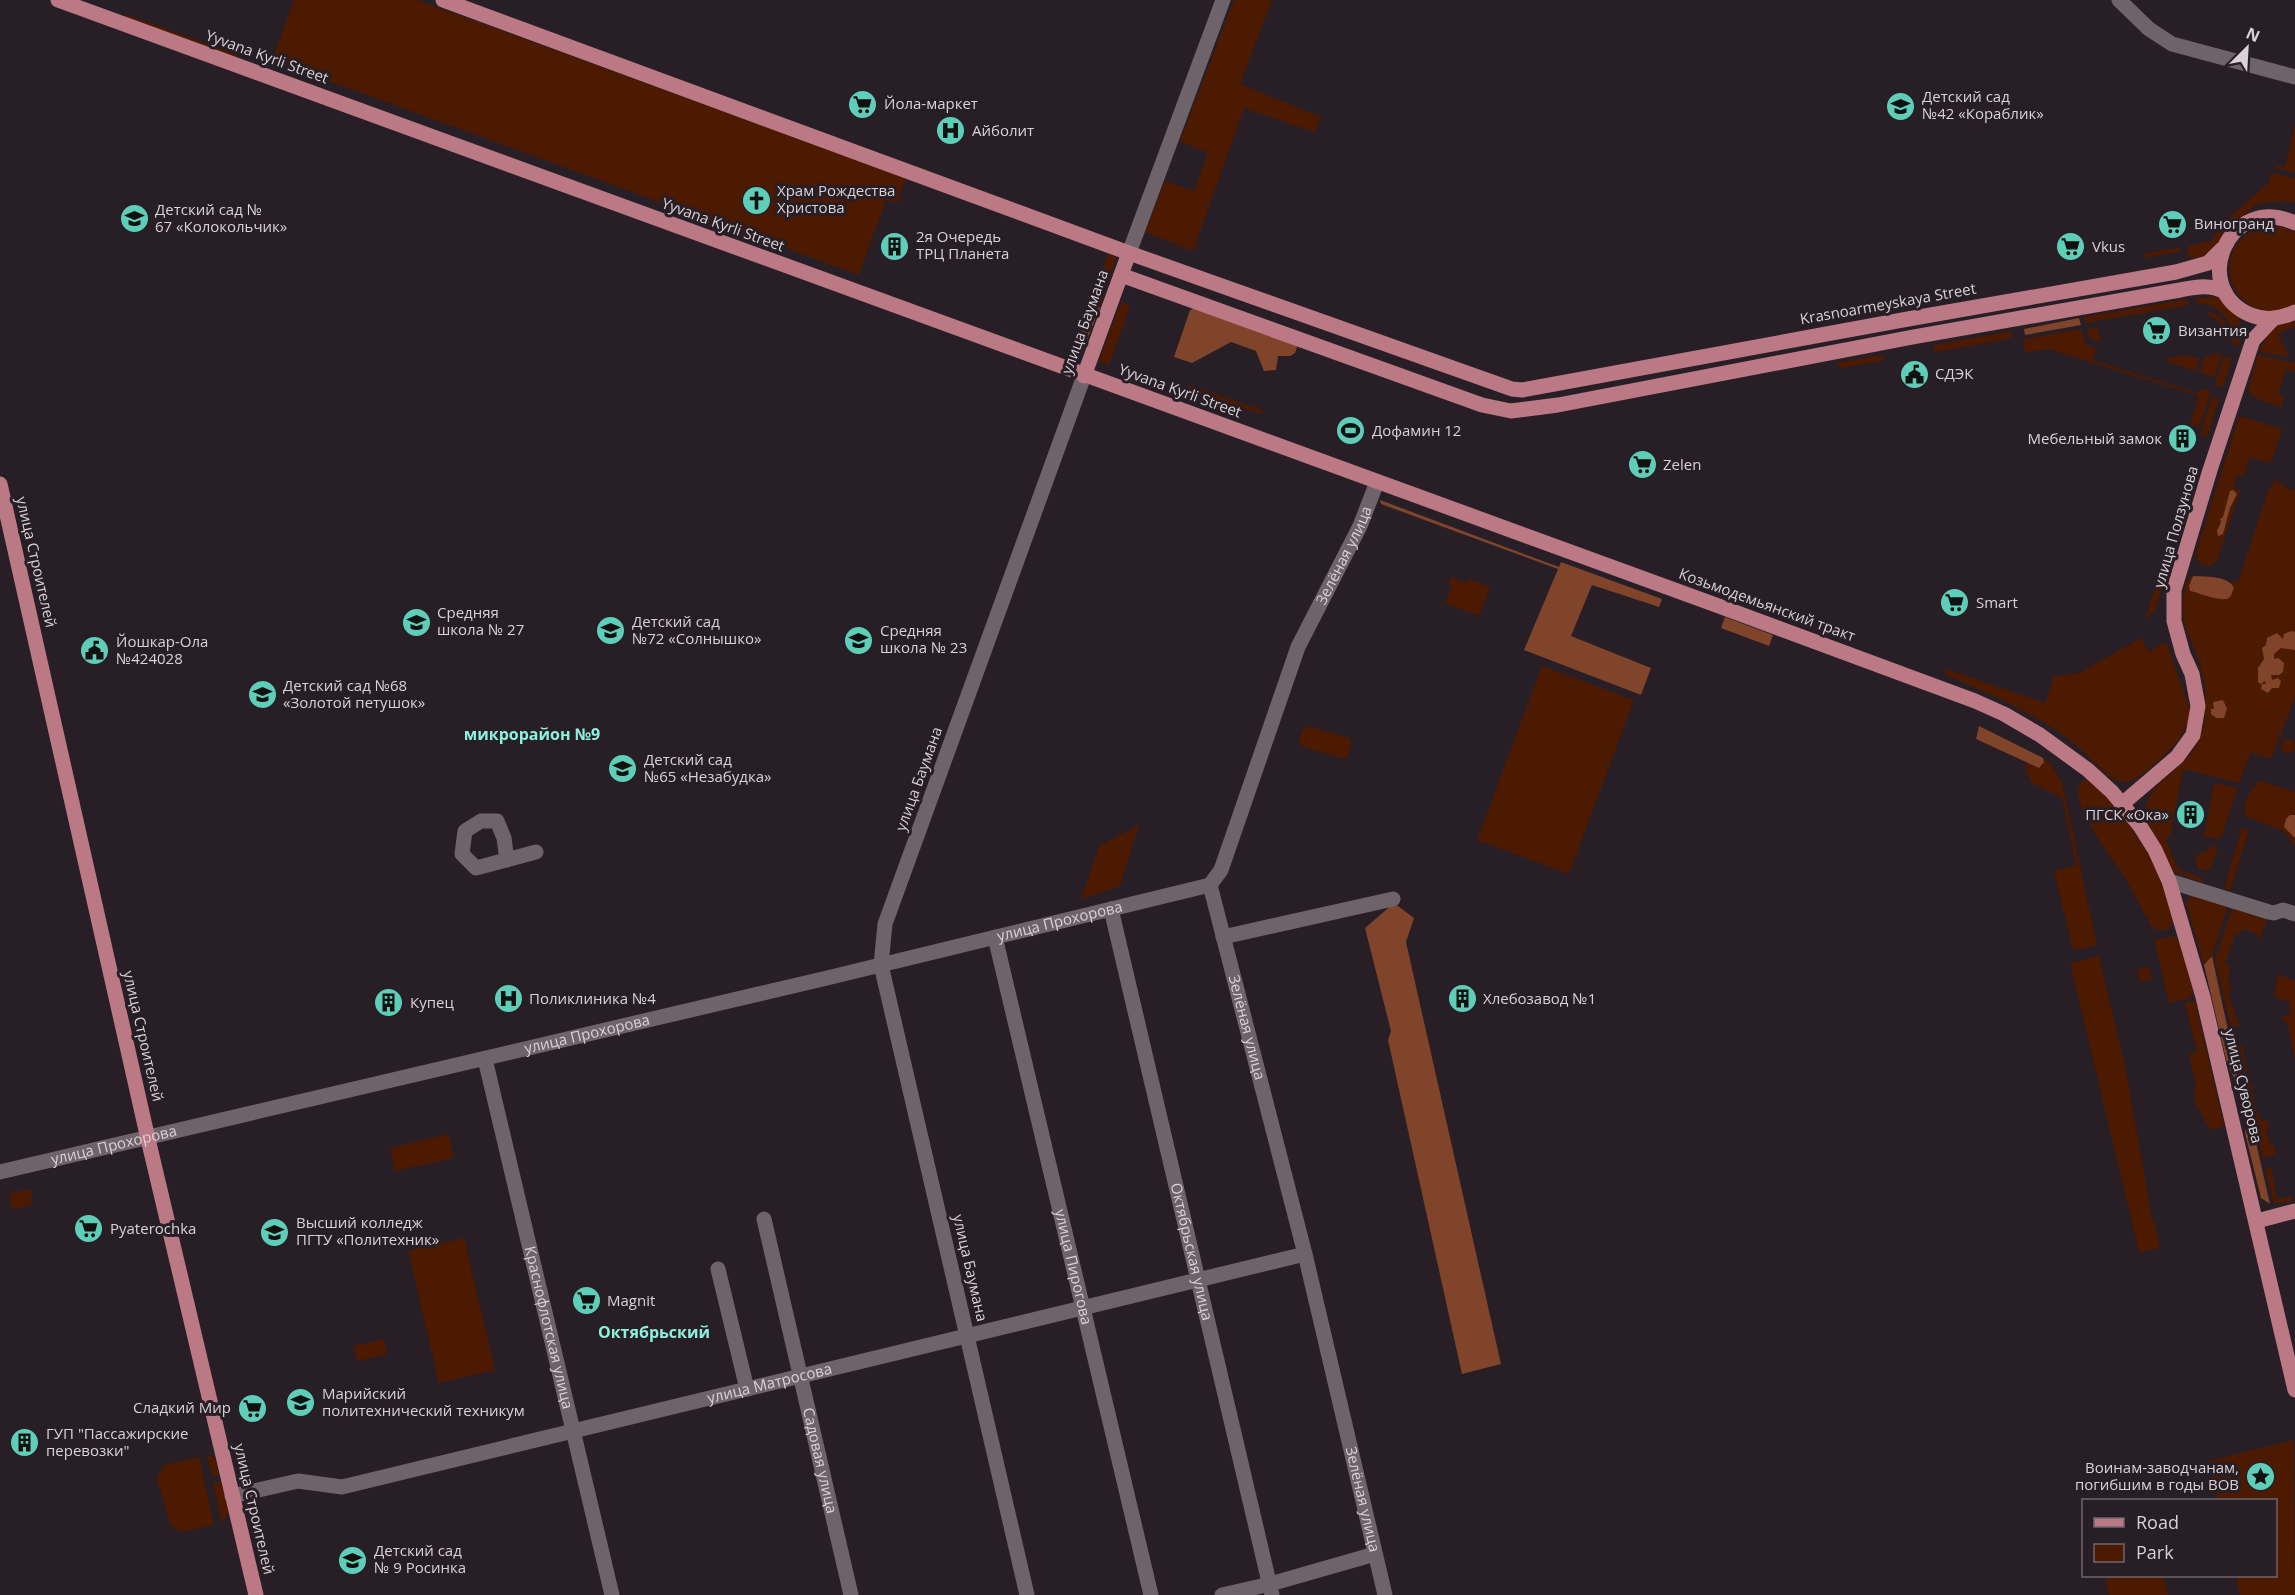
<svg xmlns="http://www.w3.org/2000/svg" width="2295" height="1595" viewBox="0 0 2295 1595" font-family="'Open Sans',sans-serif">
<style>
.green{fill:#4c1a01}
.forest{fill:#7f442a}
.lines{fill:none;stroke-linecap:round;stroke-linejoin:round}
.minor{stroke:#6f636a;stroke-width:15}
.major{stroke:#ba7984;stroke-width:15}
.labels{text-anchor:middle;stroke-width:6;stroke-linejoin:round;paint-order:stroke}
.street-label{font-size:15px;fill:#d9d2d6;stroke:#281e25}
.poi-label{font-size:15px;fill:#d9d2d6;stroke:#281e25;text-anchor:start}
.neighbourhood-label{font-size:16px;font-weight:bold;fill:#8cf1dc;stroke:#281e25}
</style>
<rect width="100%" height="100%" fill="#281e25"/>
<g class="green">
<path d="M294 0H417L906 178 897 203 886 200 859 275 272 60Z"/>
<path d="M1234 0H1272L1240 84 1321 117 1315 132 1244 108 1193 251 1145 232 1165 181 1194 191 1208 153 1180 141Z"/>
<path d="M125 14 238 55 232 59 123 20Z"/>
<path d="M2295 124V173L2275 168 2276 165 2285 167Z"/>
<path d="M2271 173 2295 178V203L2284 201 2256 204 2228 230 2215 251 2207 256 2189 258 2187 246 2211 241 2222 224 2269 182Z"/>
<path d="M2269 225 2283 227 2295 232V305C2234 336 2197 242 2269 225Z"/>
<path d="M2180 247 2181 251 2144 258V254Z"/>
<path d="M1109 252 1116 258 1110 276 1101 273Z"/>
<path d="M1096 289 1105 292 1100 307 1091 304Z"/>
<path d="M2218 297C2239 304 2244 326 2239 346L2232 343C2236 322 2217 302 2197 304L2196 298Z"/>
<path d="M2188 299 2189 305 2085 323 2084 317Z"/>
<path d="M1121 302 1130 306 1109 365 1099 361Z"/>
<path d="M2207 311C2221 314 2232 326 2227 341L2220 322 2209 316Z"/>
<path d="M2288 320 2295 322V328L2294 326 2278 334 2289 357 2259 352C2265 337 2273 326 2288 320Z"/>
<path d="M2098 327 2100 342 2090 339 2087 329Z"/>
<path d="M2081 329 2086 345 2096 348 2093 360 2196 393 2206 389 2211 391 2199 427 2190 424 2199 396 2049 349 2025 352 2023 339Z"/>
<path d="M2011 331 2013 338 1935 352 1934 345Z"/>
<path d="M2222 353 2214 377 2200 373 2205 356Z"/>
<path d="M1883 355 1884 360 1842 368 1836 363Z"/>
<path d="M2187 355 2200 359 2196 371 2168 362V358Z"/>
<path d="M2258 355 2295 363V372L2286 369 2278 394 2284 397 2281 407 2255 398 2248 390Z"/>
<path d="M2223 357 2232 359 2223 387 2215 385Z"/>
<path d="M1190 385 1262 410 1263 413 1261 414 1189 390 1187 388Z"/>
<path d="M2212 396 2219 399 2207 437 2200 435Z"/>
<path d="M2239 416 2282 429 2272 460 2266 462 2250 457 2243 477 2237 475 2233 488 2240 490 2217 560 2212 565 2205 566 2197 560 2196 553Z"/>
<path d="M2187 472 2193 479 2190 490 2183 494 2181 493Z"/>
<path d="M2275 479 2285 487 2295 491V697L2271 759 2251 752 2239 783 2183 769 2170 836H2167L2166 841 2178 869 2202 878 2203 881 2200 882 2173 871 2146 819C2139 785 2185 771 2197 743 2208 720 2207 696 2202 672 2195 640 2178 630 2184 593 2185 587 2186 581 2191 577 2204 569 2225 590 2239 580L2269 487 2272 488Z"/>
<path d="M2162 566 2164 567 2162 587 2155 611 2151 613 2149 618 2146 617Z"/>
<path d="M1451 577 1467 583 1469 579 1490 587 1479 616 1445 603 1452 586 1448 585Z"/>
<path d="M2141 638 2149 652 2162 644H2167L2191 713C2187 722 2183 734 2177 742 2168 752 2140 780 2127 782 2112 785 2089 756 2077 746 2038 714 1990 694 1944 674L1946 669 2045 703 2054 676 2077 674Z"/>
<path d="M1542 666 1634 700 1569 874 1477 840Z"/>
<path d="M1308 726 1350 738C1352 747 1350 752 1345 759L1303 747 1299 741 1302 731Z"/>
<circle cx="2288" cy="746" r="7"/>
<path d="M2032 752 2049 762 2062 782 2097 945 2073 950 2054 871 2076 865 2062 798 2032 783 2025 769Z"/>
<path d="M2084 780C2103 781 2147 850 2156 868 2164 885 2169 903 2174 921L2167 930H2157L2152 927C2142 911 2135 894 2125 878 2115 861 2061 796 2084 780Z"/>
<path d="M2261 781 2295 792V846L2284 831 2245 816C2243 804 2250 787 2261 781Z"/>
<path d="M2214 783 2238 788 2222 835 2216 839 2204 837Z"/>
<path d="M1139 825 1120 886 1081 899 1099 846Z"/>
<path d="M2242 828 2249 830 2230 890 2224 888Z"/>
<path d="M2212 846 2218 847 2211 868 2206 871 2199 869 2195 860 2200 852 2205 853Z"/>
<path d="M2193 893 2225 904 2227 909 2212 956 2204 965 2186 902Z"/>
<path d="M2232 908 2267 920 2260 939 2257 938 2258 934 2243 929 2238 935 2235 934 2225 964 2230 966 2228 979 2231 992 2228 993 2239 1025 2234 1027 2239 1046 2243 1045 2248 1080H2251L2256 1113H2259L2261 1121 2267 1120 2269 1128 2266 1129 2270 1145H2274L2276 1154 2263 1158 2215 960Z"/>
<path d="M2172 936 2176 938 2181 946 2193 992 2190 998 2169 1003 2154 940Z"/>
<path d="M2099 956 2126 1070 2152 1220 2155 1223 2160 1248 2139 1252 2070 963Z"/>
<path d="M2149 967 2152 979 2140 982 2137 969Z"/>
<path d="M2278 974 2295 981V1058L2287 1022 2282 1020 2284 1016 2291 1014 2288 1000 2283 1001 2274 996Z"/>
<path d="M2195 1001 2224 1126 2210 1130 2195 1102 2194 1091 2196 1086 2189 1054 2197 1052 2185 1003Z"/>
<path d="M448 1134 454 1158 395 1171 390 1148Z"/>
<path d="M2267 1168H2271L2277 1199 2292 1197 2293 1201 2274 1204 2266 1170Z"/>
<path d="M30 1189 33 1204 16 1209 11 1208 9 1193Z"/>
<path d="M464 1238 495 1370 439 1383 408 1251Z"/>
<path d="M384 1339 387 1354 357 1361 354 1346Z"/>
<path d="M2294 1440 2295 1595H2240L2236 1576H2276V1500H2218L2209 1461Z"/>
<path d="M206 1454 215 1458 219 1475 213 1477Z"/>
<path d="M199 1457 214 1525 181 1532 170 1525 157 1478 164 1465Z"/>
<path d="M222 1481 229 1512 222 1523 213 1483Z"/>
<path d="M2104 1576H2163L2168 1595H2109Z"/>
</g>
<g class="forest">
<path d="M1091 304 1100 307 1082 353 1074 350Z"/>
<path d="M1198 307 1291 341 1297 347 1295 353 1290 356H1278L1276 370 1264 371 1256 351 1231 342 1192 363 1174 357 1190 310Z"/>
<path d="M2079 318 2081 325 2025 335 2024 329Z"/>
<path d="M2233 490 2237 494 2230 508 2223 534 2218 536 2217 531 2221 522 2220 519 2223 517 2230 491Z"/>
<path d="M1380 500 1559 567 1561 562 1662 599 1659 607 1592 585 1571 636 1651 668 1641 695 1524 650 1558 569 1381 504Z"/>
<path d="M2193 576C2205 577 2228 575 2234 588 2232 591 2232 595 2230 597 2224 604 2197 592 2190 591L2189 586Z"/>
<path d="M1725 617 1773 635 1769 646 1721 628Z"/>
<path d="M2291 631 2295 632V650L2281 648 2274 654V659L2278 658 2284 663 2283 672 2279 675H2271L2272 680 2278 678 2281 681 2279 688H2272L2268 693 2261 689 2262 684H2266L2265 681 2261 684 2258 682V668L2264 659 2262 648 2266 645 2267 638 2277 633 2283 639 2284 634Z"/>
<path d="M2223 700 2227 709 2224 718H2216L2211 714V709H2214L2213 702Z"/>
<path d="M1979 726 2043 758 2044 762 2039 768 1976 739Z"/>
<path d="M2290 815H2295V838L2284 827 2286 819Z"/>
<path d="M1394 903 1414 918 1406 942 1501 1364 1462 1374 1388 1040 1391 1031 1365 928Z"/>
<path d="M2212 956 2239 1081 2236 1082 2227 1063 2204 965Z"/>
<path d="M2251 1121 2270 1204 2261 1198 2245 1133 2247 1122Z"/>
</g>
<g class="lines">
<g class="minor">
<path d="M2119 0 2149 29 2172 44 2295 77"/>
<path d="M1129 253 1223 0"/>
<path d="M507 860 504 838 497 821H481L465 831 462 854 476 868 536 852"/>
<path d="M2169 881 2269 912 2274 913 2283 910 2295 914"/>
<path id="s1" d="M1210 885 1305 1254 1385 1595"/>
<path id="s2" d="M1210 885 1221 870 1298 647 1360 526 1377 482"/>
<path id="s3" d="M1111 909 1272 1595"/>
<path id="s4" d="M995 937 1151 1595"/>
<path d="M1223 937 1393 899"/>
<path id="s5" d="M485 1059 612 1595"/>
<path id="s6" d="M0 1172 827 978 1210 885"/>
<path id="s7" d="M764 1219 851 1595"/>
<path d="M718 1269 747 1389"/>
<path id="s8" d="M232 1496 298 1481 342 1487 1305 1254"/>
<path d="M1027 1595 881 965 885 924 1084 376"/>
<path d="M1222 1595 1270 1584 1375 1554"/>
</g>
<g class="major">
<path d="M58 0 1716 605 1975 701 2004 714 2040 735 2088 770 2112 792 2140 826 2155 850 2169 881 2203 997 2295 1390"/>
<path d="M443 0 1129 253 1512 389 1522 390 1908 319 2176 272 2208 263 2222 249"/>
<path d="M2295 223C2228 192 2188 289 2251 315 2266 321 2280 319 2295 312"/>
<path d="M1121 275 1482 405 1511 411 1558 405 1913 337 2180 290C2196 287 2210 284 2225 292"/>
<path d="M1084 376 1129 253"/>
<path d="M0 484 148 1139 256 1595"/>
<path d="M2122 804 2177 757 2193 735 2198 706 2192 674 2183 654 2174 621V590L2210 470 2253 340 2273 319"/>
<path d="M2257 1221 2295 1211"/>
</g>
</g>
<defs>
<symbol id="supermarket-disc" viewBox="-11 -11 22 22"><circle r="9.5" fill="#5eceb8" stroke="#281e25"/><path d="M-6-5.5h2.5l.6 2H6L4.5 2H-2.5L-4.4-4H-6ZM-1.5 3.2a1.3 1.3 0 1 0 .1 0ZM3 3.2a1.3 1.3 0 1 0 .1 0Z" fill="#111"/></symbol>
<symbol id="school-disc" viewBox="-11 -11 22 22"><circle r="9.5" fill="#5eceb8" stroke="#281e25"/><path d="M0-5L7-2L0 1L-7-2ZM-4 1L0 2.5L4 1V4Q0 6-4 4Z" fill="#111"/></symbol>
<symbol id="hospital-disc" viewBox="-11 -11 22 22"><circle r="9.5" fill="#5eceb8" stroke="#281e25"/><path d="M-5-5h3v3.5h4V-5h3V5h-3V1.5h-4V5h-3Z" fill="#111"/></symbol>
<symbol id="church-disc" viewBox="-11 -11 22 22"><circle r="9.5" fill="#5eceb8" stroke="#281e25"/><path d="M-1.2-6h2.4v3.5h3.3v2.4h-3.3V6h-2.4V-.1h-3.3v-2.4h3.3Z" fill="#111"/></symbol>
<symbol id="building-disc" viewBox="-11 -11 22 22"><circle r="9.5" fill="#5eceb8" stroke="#281e25"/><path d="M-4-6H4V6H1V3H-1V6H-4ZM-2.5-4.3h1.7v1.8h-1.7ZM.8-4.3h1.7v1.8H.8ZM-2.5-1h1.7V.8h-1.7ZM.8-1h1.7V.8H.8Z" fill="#111"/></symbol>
<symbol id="civic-disc" viewBox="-11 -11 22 22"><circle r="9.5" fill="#5eceb8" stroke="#281e25"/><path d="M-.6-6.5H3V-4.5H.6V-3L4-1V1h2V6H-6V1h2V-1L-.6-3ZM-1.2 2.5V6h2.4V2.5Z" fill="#111"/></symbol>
<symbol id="stadium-disc" viewBox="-11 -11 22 22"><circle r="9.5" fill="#5eceb8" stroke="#281e25"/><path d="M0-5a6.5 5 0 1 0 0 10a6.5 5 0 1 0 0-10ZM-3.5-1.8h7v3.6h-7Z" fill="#111"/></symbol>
<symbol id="university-disc" viewBox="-11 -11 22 22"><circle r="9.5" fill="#5eceb8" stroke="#281e25"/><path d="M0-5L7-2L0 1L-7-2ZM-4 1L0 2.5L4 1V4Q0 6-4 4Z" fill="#111"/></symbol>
<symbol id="sight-disc" viewBox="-11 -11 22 22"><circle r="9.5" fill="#5eceb8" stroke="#281e25"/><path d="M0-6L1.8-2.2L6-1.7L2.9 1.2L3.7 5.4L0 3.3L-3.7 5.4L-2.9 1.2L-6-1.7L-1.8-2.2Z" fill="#111"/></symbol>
</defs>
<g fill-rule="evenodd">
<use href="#supermarket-disc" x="846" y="88" width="33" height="33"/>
<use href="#school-disc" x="1884" y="90" width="33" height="33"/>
<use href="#hospital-disc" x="934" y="114" width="33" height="33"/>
<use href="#church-disc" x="740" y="184" width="33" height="33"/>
<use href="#school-disc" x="118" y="202" width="33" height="33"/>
<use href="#supermarket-disc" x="2156" y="208" width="33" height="33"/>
<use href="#building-disc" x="878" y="230" width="33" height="33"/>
<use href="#supermarket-disc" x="2054" y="230" width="33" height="33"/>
<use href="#supermarket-disc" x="2140" y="314" width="33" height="33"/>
<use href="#civic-disc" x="1898" y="358" width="33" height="33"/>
<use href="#stadium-disc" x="1334" y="414" width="33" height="33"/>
<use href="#building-disc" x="2166" y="422" width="33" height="33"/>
<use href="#supermarket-disc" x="1626" y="448" width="33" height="33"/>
<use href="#supermarket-disc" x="1938" y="586" width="33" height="33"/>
<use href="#school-disc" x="400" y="606" width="33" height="33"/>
<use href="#school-disc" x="594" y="614" width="33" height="33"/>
<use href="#school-disc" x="842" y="624" width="33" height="33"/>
<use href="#civic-disc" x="78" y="634" width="33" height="33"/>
<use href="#school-disc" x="246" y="678" width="33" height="33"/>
<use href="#school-disc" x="606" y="752" width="33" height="33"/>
<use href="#building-disc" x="2174" y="798" width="33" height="33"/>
<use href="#hospital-disc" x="492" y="982" width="33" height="33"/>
<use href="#building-disc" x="1446" y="982" width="33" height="33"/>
<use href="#building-disc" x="372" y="986" width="33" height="33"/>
<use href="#supermarket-disc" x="72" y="1212" width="33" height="33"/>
<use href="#university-disc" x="258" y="1216" width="33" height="33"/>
<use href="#supermarket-disc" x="570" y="1284" width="33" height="33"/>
<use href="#university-disc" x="284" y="1386" width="33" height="33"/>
<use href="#supermarket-disc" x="236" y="1392" width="33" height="33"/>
<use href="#building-disc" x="8" y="1426" width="33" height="33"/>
<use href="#sight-disc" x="2244" y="1460" width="33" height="33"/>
<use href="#school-disc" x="336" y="1544" width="33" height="33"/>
</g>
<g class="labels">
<g class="street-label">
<text transform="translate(267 57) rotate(20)" y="5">Yyvana Kyrli Street</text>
<text transform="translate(723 225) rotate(20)" y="5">Yyvana Kyrli Street</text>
<text transform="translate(1888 304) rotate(-10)" y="5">Krasnoarmeyskaya Street</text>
<text transform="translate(1085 322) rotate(-70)" y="5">улица Баумана</text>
<text transform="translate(1180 391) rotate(20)" y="5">Yyvana Kyrli Street</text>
<text transform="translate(2176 527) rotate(-74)" y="5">улица Ползунова</text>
<text dy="5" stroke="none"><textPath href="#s2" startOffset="357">Зелёная улица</textPath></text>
<text transform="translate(36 562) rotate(77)" y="5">улица Строителей</text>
<text transform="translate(1767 605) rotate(20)" y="5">Козьмодемьянский тракт</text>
<text transform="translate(919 779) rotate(-70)" y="5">улица Баумана</text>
<text dy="5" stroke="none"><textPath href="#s6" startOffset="1089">улица Прохорова</textPath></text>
<text dy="5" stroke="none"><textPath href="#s1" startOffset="147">Зелёная улица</textPath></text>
<text dy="5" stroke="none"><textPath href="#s6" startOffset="603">улица Прохорова</textPath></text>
<text transform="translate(143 1036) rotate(77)" y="5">улица Строителей</text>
<text transform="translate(2243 1086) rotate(76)" y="5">улица Суворова</text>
<text dy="5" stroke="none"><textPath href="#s6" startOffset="117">улица Прохорова</textPath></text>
<text dy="5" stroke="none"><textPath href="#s3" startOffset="352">Октябрьская улица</textPath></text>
<text dy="5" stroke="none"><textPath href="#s4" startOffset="339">улица Пирогова</textPath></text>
<text transform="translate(970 1268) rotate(77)" y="5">улица Баумана</text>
<text dy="5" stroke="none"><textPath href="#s5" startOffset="276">Краснофлотская улица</textPath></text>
<text dy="5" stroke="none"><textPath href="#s8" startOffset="552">улица Матросова</textPath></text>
<text dy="5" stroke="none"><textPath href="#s7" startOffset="248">Садовая улица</textPath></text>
<text dy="5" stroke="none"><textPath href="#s1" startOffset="633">Зелёная улица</textPath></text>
<text transform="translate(254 1509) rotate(77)" y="5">улица Строителей</text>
</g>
<g class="poi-label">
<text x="1922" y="102">Детский сад<tspan x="1922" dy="17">№42 «Кораблик»</tspan></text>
<text x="884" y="109">Йола-маркет</text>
<text x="972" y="136">Айболит</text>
<text x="777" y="196">Храм Рождества<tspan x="777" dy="17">Христова</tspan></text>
<text x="155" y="215">Детский сад №<tspan x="155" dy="17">67 «Колокольчик»</tspan></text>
<text x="2194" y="229">Виногранд</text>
<text x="916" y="242">2я Очередь<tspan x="916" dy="17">ТРЦ Планета</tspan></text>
<text x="2092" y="252">Vkus</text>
<text x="2178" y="336">Византия</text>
<text x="1935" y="379">СДЭК</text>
<text x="1372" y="436">Дофамин 12</text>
<text x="2162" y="444" text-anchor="end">Мебельный замок</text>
<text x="1663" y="470">Zelen</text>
<text x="1976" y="608">Smart</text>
<text x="437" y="618">Средняя<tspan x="437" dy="17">школа № 27</tspan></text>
<text x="632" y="627">Детский сад<tspan x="632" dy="17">№72 «Солнышко»</tspan></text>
<text x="880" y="636">Средняя<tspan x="880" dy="17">школа № 23</tspan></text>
<text x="116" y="647">Йошкар-Ола<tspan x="116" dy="17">№424028</tspan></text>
<text x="283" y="691">Детский сад №68<tspan x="283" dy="17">«Золотой петушок»</tspan></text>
<text x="644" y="765">Детский сад<tspan x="644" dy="17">№65 «Незабудка»</tspan></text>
<text x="2169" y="820" text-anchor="end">ПГСК «Ока»</text>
<text x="529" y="1004">Поликлиника №4</text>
<text x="1483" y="1004">Хлебозавод №1</text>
<text x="410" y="1008">Купец</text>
<text x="296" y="1228">Высший колледж<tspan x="296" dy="17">ПГТУ «Политехник»</tspan></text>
<text x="110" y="1234">Pyaterochka</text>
<text x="607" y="1306">Magnit</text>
<text x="322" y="1399">Марийский<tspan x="322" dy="17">политехнический техникум</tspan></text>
<text x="231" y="1413" text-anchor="end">Сладкий Мир</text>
<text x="46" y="1439">ГУП "Пассажирские<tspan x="46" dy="17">перевозки"</tspan></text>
<text x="2239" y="1473" text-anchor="end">Воинам-заводчанам,<tspan x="2239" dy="17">погибшим в годы ВОВ</tspan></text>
<text x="374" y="1556">Детский сад<tspan x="374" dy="17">№ 9 Росинка</tspan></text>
</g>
<g class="neighbourhood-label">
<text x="532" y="740">микрорайон №9</text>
<text x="654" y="1338">Октябрьский</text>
</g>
</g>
<rect x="2082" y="1499" width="195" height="78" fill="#281e25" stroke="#6f666c" stroke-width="1.5"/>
<rect x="2094" y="1518" width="30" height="9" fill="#ba7984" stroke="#6f666c" stroke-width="1.5"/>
<text x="2136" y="1529" font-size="18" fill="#d9d2d6">Road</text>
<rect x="2094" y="1544" width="30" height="18" fill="#4c1a01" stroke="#6f666c" stroke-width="1.5"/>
<text x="2136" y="1559" font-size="18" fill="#d9d2d6">Park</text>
<g transform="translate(2247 48) rotate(24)" stroke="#281e25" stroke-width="4.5" paint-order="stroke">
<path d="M0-4.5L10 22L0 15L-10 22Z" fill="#d9d2d6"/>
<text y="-9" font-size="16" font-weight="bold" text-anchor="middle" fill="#d9d2d6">N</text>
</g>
</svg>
